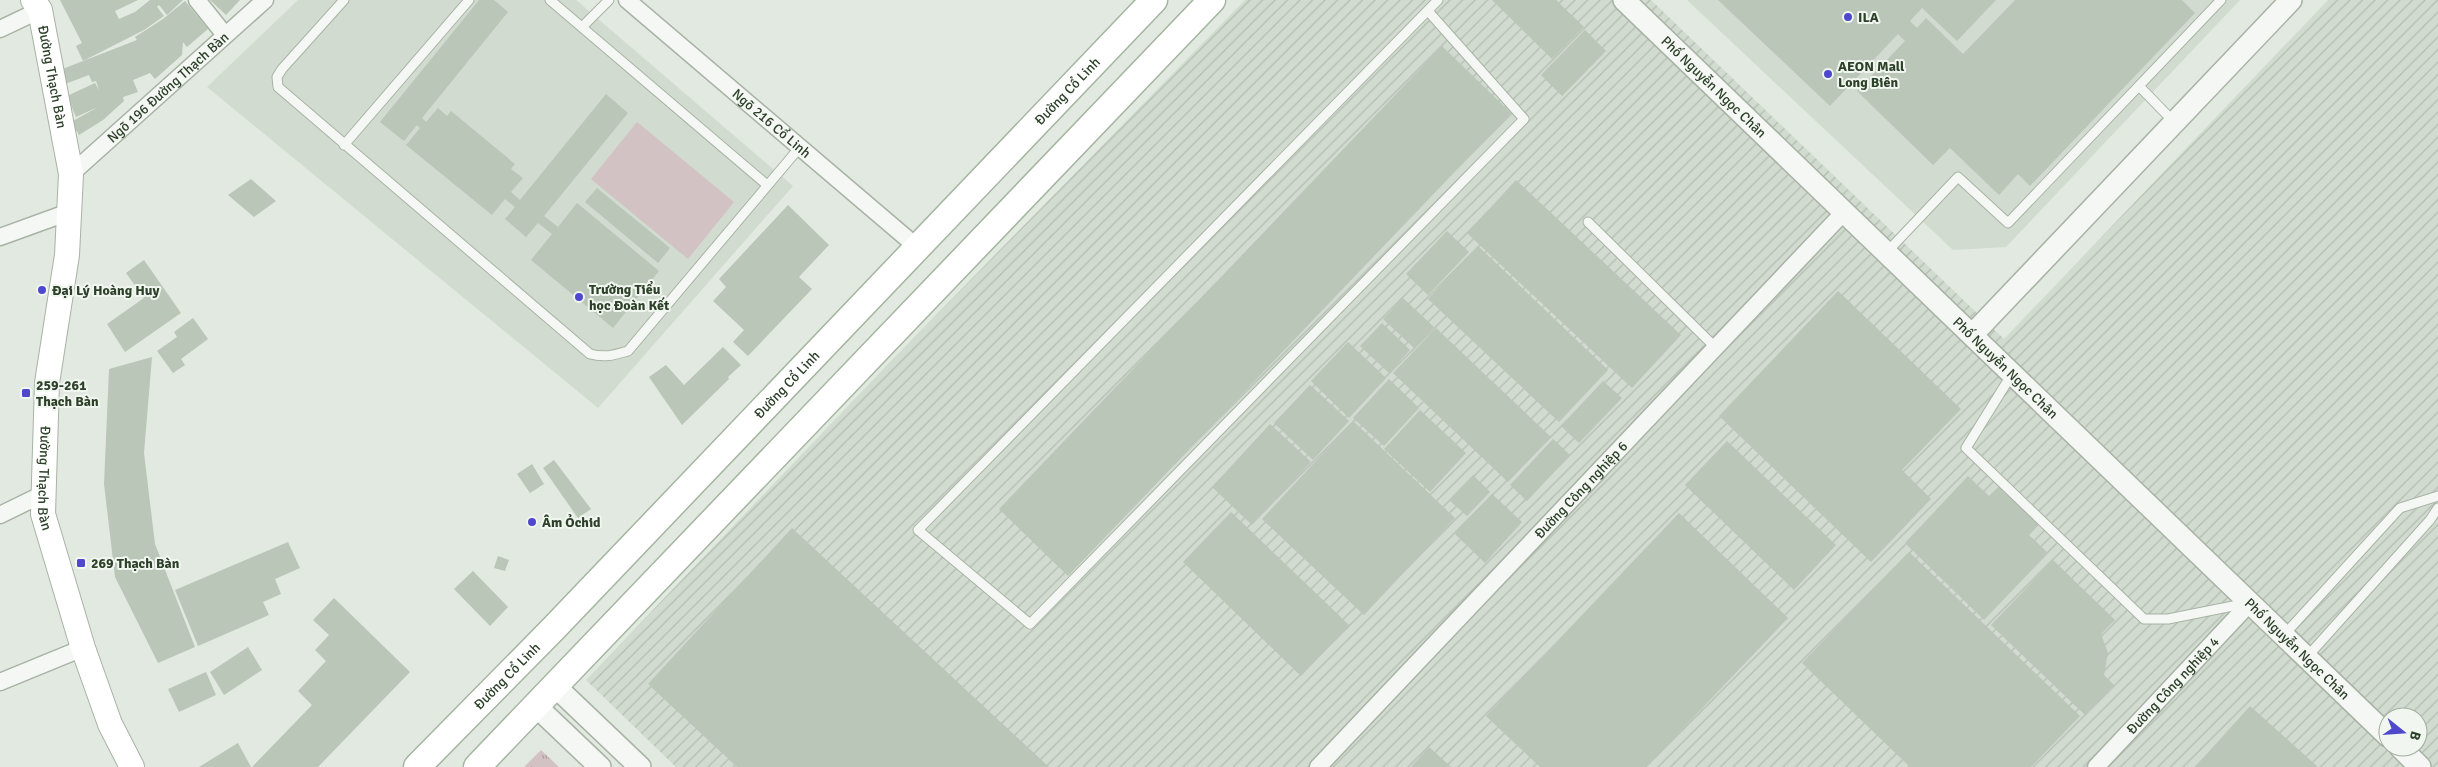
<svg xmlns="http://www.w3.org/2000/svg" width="2438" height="767" viewBox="0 0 2438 767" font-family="Signika,sans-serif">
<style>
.built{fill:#d1dbcf}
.industrial{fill:url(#industrial-furrows);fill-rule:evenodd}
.grass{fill:url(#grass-tufts)}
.park{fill:#d3c2c3}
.building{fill:#bac6b8}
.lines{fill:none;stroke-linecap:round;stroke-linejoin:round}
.service-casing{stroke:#a8b3a5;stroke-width:11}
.minor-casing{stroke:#a8b3a5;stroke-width:19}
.tertiary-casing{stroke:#a8b3a5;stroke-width:24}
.secondary-casing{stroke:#a8b3a5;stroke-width:26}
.primary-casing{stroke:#a4b5a0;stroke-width:29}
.service{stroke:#f4f7f3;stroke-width:9}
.minor{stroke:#f4f7f3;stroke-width:16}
.tertiary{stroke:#f4f7f3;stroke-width:21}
.secondary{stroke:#fff;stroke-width:24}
.primary{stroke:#fff;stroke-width:26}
.poi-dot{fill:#4f48cc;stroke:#f1f7f0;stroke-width:2}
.labels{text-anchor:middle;stroke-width:4;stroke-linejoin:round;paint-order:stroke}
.poi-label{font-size:14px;font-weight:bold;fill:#2d4029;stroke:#f1f7f0;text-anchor:start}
.street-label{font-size:14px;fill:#2d4029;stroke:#f1f7f0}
</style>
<defs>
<pattern id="industrial-furrows" width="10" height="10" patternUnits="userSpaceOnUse" patternTransform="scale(1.25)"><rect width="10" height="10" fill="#d1dbcf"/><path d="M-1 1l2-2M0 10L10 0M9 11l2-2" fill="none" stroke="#b4bdb2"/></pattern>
<pattern id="grass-tufts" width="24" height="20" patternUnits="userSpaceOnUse" patternTransform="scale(1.25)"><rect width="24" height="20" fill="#d3c2c3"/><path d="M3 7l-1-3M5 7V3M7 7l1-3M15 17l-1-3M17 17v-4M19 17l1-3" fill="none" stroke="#ac9f9e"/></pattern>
</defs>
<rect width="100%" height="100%" fill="#e2e9e0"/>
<g class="built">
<path d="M298 0H576L793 186 598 408 207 87Z"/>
<path d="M1687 0H2240L2006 247 1953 250Z"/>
</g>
<path class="industrial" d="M1245 0H1651L2004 339 2328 0H2438V767H676L586 680 891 361ZM2388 717H2418V747H2388Z"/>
<path class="grass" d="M541 750 559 767H524Z"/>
<path class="park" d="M637 122 734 202 688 259 591 179Z"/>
<g class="building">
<path d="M60 0H138L115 11 119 19 135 12 150 0H183L167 15 159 5 157 7 164 16 144 30 83 61 76 46 82 43Z"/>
<path d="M210 0H240L226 15Z"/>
<path d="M479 0H494L508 12 422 118 426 122 438 108 447 116 451 111 515 164 511 169 523 178 511 192 520 200 606 94 628 113 544 216 558 227 577 203 659 271 613 328 531 260 552 234 538 223 526 237 505 219 515 207 505 199 492 215 406 145 420 128 417 125 404 141 380 122Z"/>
<path d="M1492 0H1556L1584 27 1552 59Z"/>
<path d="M1718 0H1996L1957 41 1922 8 1910 21 1917 28 1926 18 1963 54 2015 0H2182L2195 13 2030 186 2018 174 1999 195 1950 148 1933 165 1857 91 1905 41 1898 34 1830 106Z"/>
<path d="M185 1 208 29 187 47 183 42 182 55 155 79 150 73 133 80 138 92 123 97 124 101 103 120 79 135 71 122 98 107 76 117 67 96 95 83 99 90 96 81 92 82 89 75 65 84 60 70 137 40 135 37 163 19Z"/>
<path d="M1585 30 1606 51 1562 96 1541 75Z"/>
<path d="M1442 46 1511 113 1068 576 999 509Z"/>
<path d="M251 179 276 201 254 217 228 195Z"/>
<path d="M1516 180 1681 335 1632 388 1467 233Z"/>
<path d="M597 188 670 248 658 263 585 202Z"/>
<path d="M788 205 829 245 799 277 812 289 748 356 733 342 744 330 713 301 726 287 719 279Z"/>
<path d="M1447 231 1469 252 1428 295 1406 274Z"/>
<path d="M1478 246 1608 370 1559 422 1428 299Z"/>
<path d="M144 260 181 313 125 352 107 324 144 298 126 273Z"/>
<path d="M1838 291 1961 409 1902 470 1931 499 1871 562 1719 416Z"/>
<path d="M1403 298 1434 327 1414 348 1383 319Z"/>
<path d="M193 318 208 339 181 359 185 365 173 373 157 351 177 337 174 332Z"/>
<path d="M1382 323 1410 350 1389 373 1360 346Z"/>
<path d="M1436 328 1551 437 1508 482 1393 373Z"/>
<path d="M1348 342 1386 378 1349 418 1311 381Z"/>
<path d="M723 347 741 365 728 377 729 379 682 425 649 377 666 365 684 385Z"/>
<path d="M152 357 144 453 155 544 195 647 158 663 115 577 104 484 109 369Z"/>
<path d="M1389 379 1419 408 1384 446 1353 418Z"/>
<path d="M1603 381 1622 398 1579 443 1561 426Z"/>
<path d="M1310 385 1349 421 1313 460 1274 423Z"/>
<path d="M1420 410 1466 453 1430 492 1384 449Z"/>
<path d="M1353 421 1455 518 1364 615 1262 519Z"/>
<path d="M1270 424 1311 462 1252 525 1212 487Z"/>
<path d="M1553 439 1570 455 1527 501 1510 485Z"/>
<path d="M1727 441 1836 545 1794 590 1685 485Z"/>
<path d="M554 460 591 509 578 518 543 468Z"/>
<path d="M532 464 544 484 530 493 517 474Z"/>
<path d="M1473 475 1490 492 1467 516 1449 500Z"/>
<path d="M1968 476 1989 496 1999 486 2039 524 2029 535 2048 553 1984 620 1905 543Z"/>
<path d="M1492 494 1522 522 1485 563 1455 534Z"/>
<path d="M1231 512 1349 625 1301 676 1183 562Z"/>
<path d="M1679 513 1788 618 1646 767H1540L1486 716Z"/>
<path d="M792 528 1049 767H737L648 684Z"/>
<path d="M288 542 300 568 275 579 281 594 263 602 269 615 198 646 175 590Z"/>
<path d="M1909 552 2080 716 2031 767H1910L1802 663Z"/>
<path d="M498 556 509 560 505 571 494 568Z"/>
<path d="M2053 560 2115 620 2101 634 2108 653 2104 675 2114 685 2085 715 1991 625Z"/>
<path d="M473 571 508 607 490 626 454 589Z"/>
<path d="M334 598 410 672 318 767H252L312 705 298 691 326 661 315 650 329 635 313 620Z"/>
<path d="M248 647 262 670 224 695 210 672Z"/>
<path d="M206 672 216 695 179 712 168 689Z"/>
<path d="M2250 706 2318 767H2195Z"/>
<path d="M238 743 251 767H199Z"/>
<path d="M1429 747 1451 767H1411Z"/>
</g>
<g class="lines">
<defs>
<g id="service">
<path d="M344 0 282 69 277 77 278 87 590 354C605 358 614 355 628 351L800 147"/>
<path d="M550 0 767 185"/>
<path d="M1428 11 1524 119 1030 624 918 530 1438 0"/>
<path d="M582 27 609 0"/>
<path d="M2139 86 2174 122"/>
<path d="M344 145 469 0"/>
<path d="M1588 222 1715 347"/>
<path d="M1886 253 1958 177 2008 223 2221 0"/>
<path d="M2012 374 1966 448 2144 619H2168L2248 603"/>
<path d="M2284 635 2400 508 2438 496"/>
<path d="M2307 657 2430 520 2438 508"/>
</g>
<g id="minor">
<path d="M197 0 225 35"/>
<path id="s1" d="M627 0 917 247"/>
<path d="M0 29 40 10"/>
<path id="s2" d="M71 174 265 0"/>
<path d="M0 237 69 212"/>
<path d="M0 515 43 494"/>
<path d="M0 682 83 648"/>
<path id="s3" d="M1318 767 1844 212"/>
<path id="s4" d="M2096 767 2250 603"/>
</g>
<g id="tertiary">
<path id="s5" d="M1624 0 2388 736"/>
<path d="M1972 335 2291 0"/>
<path d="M556 687 640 767"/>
<path d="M537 707 600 767"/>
<path d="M2400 747 2420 767"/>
</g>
<g id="secondary">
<path id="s6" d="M33 0 40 10 71 174 67 255 47 383 43 514 83 648 110 724 132 767"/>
</g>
<g id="primary">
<path id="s7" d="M417 767 553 629 1154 0"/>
<path d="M477 767 1212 0"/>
</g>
</defs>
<use href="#service" class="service-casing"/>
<use href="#minor" class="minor-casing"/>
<use href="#tertiary" class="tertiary-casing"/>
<use href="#secondary" class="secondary-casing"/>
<use href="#primary" class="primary-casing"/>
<use href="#service" class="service"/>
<use href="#minor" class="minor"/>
<use href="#tertiary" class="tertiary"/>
<use href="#secondary" class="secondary"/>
<use href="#primary" class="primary"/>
</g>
<g class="poi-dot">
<circle cx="1848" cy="17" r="5"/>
<circle cx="1828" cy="74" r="5"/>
<circle cx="42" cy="290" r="5"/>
<circle cx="579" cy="297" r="5"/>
<rect x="21" y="388" width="10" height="10" rx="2.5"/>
<circle cx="532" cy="522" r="5"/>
<rect x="76" y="558" width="10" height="10" rx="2.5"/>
</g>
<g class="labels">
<g class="poi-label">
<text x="1858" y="22">ILA</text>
<text x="1838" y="71">AEON Mall<tspan x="1838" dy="16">Long Biên</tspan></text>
<text x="589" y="294">Trường Tiểu<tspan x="589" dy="16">học Đoàn Kết</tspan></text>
<text x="52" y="295">Đại Lý Hoàng Huy</text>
<text x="36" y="390">259-261<tspan x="36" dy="16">Thạch Bàn</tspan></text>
<text x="542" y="527">Âm Ỏchid</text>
<text x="91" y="568">269 Thạch Bàn</text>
</g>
<g class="street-label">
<text dy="5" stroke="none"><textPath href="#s6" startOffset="80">Đường Thạch Bàn</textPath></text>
<text dy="5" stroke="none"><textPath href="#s2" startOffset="130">Ngõ 196 Đường Thạch Bàn</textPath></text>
<text dy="5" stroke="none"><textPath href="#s5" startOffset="125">Phố Nguyễn Ngọc Chân</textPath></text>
<text dy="5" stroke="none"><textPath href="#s7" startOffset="938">Đường Cổ Linh</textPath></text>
<text dy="5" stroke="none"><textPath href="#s1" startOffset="190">Ngõ 216 Cổ Linh</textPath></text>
<text dy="5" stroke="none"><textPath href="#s5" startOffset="530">Phố Nguyễn Ngọc Chân</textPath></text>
<text dy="5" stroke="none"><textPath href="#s7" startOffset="532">Đường Cổ Linh</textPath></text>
<text dy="5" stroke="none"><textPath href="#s6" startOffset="485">Đường Thạch Bàn</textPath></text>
<text dy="5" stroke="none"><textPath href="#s3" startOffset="382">Đường Công nghiệp 6</textPath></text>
<text dy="5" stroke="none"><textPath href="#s5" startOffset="935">Phố Nguyễn Ngọc Chân</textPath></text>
<text dy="5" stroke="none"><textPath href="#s7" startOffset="128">Đường Cổ Linh</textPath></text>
<text dy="5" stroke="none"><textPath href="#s4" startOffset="112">Đường Công nghiệp 4</textPath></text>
</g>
</g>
<g transform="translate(2403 732) rotate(107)"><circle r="24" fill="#f1f7f0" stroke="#a3aea0"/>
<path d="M0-4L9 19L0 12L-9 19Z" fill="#4f48cc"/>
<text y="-8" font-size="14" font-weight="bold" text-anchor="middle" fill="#2d4029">B</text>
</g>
</svg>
